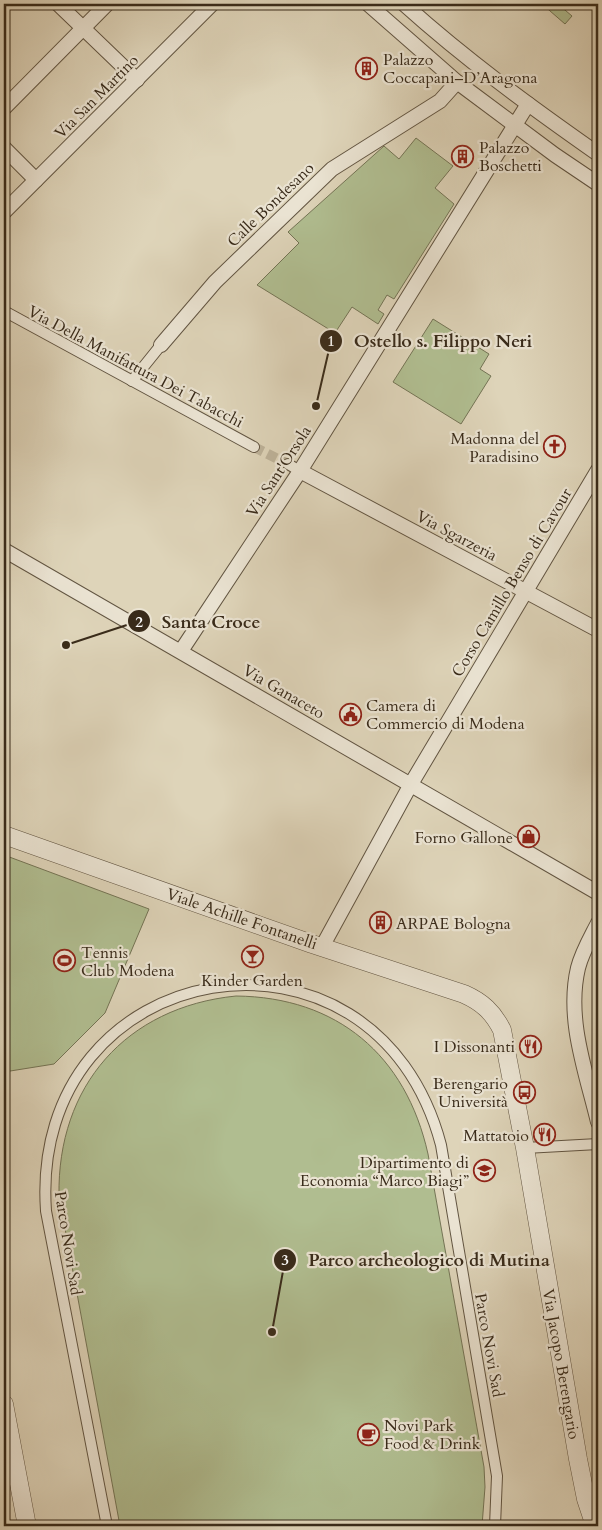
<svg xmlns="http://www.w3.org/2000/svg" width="602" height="1530" viewBox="0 0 602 1530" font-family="Cardo,serif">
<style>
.green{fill:#b0bd90;stroke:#747455}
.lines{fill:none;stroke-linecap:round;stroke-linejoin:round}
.pedestrian-tunnel{stroke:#bdb299;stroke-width:10;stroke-dasharray:10 5;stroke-linecap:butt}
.pedestrian-casing{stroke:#625542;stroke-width:12}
.minor-casing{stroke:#625542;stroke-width:16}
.tertiary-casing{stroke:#625542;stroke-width:19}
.pedestrian{stroke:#eae3d2;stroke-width:10}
.minor{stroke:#eae3d2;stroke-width:14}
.tertiary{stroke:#eae3d2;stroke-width:18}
.labels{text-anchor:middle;stroke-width:4.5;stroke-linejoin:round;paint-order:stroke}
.poi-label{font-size:16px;fill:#392b1a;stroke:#eae3d2;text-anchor:start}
.street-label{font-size:16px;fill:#392b1a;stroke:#eae3d2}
.leader{fill:none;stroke:#392b1a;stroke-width:2}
.callout-dot{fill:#392b1a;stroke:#eae3d2;stroke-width:2}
.mark-label{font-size:15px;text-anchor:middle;font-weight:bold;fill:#fff}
.callout-label{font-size:18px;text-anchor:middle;font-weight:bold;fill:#392b1a;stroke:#eae3d2;stroke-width:4.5;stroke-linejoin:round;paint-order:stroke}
</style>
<rect width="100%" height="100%" fill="#ded4b9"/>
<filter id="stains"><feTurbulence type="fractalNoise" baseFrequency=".004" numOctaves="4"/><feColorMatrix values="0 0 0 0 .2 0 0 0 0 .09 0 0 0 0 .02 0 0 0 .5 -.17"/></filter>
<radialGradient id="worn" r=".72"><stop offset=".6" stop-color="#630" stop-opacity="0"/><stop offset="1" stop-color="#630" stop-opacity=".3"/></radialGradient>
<g class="green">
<path d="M542 4H577L559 5 572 16 565 24Z"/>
<path d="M416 138 453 166 435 188 454 204 394 299 387 295 378 310 384 314 378 324 352 307 335 333 257 285 299 243 288 232 384 146 399 159Z"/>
<path d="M433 319 489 354 480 369 491 376 461 424 393 382Z"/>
<path d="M4 855 149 909 105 1013 54 1064 4 1072Z"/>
<path d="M236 996C337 997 406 1055 428 1154L484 1467 485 1487 482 1526H120L59 1196C57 1086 126 1007 236 996Z"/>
</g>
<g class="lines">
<path class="pedestrian-tunnel" d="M254 447 288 464"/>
<defs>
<g id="pedestrian">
<path d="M4 311 254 447"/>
<path d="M132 381 161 345"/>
<path d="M288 464 300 471"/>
<path d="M525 1148 598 1144"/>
<path d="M107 1526 46 1211C28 954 375 895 441 1145L497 1476 495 1526"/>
</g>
<g id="minor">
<path d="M58 4 137 80"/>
<path d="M368 4 457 82 555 155 598 184"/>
<path d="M404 4C465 59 531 107 598 154"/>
<path d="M4 108 107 4"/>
<path d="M4 148 36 180"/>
<path d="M4 212 212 4"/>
<path d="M161 345 215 282 332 169 440 101 457 82"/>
<path d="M300 471 598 630"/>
<path d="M4 550 598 893"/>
<path d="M181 651 300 471 528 104"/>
<path d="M598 923C591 937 582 952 578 968 566 1019 586 1072 598 1122"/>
<path d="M322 947 411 784 598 470"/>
</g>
<g id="tertiary">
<path d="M4 835 312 944 464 994C482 1002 493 1012 502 1030L525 1148 578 1459 586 1499 595 1526"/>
<path d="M4 1404 27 1526"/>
</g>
</defs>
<use href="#pedestrian" class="pedestrian-casing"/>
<use href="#minor" class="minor-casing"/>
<use href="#tertiary" class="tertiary-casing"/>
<use href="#pedestrian" class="pedestrian"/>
<use href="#minor" class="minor"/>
<use href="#tertiary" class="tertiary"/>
</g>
<defs>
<symbol id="building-ring" viewBox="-11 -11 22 22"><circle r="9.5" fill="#eae3d2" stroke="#8f2418" stroke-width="1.5"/><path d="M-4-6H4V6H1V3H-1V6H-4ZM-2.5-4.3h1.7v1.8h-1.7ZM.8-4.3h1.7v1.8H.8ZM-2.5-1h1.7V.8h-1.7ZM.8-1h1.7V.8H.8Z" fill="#8f2418"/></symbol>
<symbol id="church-ring" viewBox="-11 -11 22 22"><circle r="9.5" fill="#eae3d2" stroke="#8f2418" stroke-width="1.5"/><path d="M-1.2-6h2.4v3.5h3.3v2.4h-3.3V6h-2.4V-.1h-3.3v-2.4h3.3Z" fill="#8f2418"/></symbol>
<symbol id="civic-ring" viewBox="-11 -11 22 22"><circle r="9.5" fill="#eae3d2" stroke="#8f2418" stroke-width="1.5"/><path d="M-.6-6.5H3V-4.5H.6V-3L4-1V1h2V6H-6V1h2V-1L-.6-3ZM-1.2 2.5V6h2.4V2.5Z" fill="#8f2418"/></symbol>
<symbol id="shop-ring" viewBox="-11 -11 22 22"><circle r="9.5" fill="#eae3d2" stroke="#8f2418" stroke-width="1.5"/><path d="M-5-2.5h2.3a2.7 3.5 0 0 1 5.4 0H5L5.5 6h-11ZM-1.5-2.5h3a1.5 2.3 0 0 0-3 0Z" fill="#8f2418"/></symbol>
<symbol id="bar-ring" viewBox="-11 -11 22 22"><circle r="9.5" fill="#eae3d2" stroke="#8f2418" stroke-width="1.5"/><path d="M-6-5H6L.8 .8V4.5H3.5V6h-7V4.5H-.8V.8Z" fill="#8f2418"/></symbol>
<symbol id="stadium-ring" viewBox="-11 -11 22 22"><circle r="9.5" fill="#eae3d2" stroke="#8f2418" stroke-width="1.5"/><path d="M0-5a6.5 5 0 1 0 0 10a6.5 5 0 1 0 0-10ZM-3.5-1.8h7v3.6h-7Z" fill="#8f2418"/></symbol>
<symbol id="restaurant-ring" viewBox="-11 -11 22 22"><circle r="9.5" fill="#eae3d2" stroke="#8f2418" stroke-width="1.5"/><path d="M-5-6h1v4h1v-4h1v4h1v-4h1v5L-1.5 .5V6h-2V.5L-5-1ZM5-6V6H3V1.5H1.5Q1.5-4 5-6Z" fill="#8f2418"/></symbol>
<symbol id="bus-ring" viewBox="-11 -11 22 22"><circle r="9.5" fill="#eae3d2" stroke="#8f2418" stroke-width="1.5"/><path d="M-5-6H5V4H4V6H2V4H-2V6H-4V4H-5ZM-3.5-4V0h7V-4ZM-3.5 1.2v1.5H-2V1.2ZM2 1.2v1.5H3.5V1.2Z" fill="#8f2418"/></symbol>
<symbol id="university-ring" viewBox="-11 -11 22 22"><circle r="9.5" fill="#eae3d2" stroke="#8f2418" stroke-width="1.5"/><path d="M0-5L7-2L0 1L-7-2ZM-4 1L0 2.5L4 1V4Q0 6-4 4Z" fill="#8f2418"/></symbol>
<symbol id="cafe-ring" viewBox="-11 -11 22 22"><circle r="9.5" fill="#eae3d2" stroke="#8f2418" stroke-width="1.5"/><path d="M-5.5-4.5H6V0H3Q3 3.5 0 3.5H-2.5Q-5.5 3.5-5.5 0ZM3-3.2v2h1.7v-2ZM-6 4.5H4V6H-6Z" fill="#8f2418"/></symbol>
</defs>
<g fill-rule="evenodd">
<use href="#building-ring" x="354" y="56" width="25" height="25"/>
<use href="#building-ring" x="450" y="144" width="25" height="25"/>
<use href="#church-ring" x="542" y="434" width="25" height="25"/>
<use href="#civic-ring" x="338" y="702" width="25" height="25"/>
<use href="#shop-ring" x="516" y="824" width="25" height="25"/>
<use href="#building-ring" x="368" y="910" width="25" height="25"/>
<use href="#bar-ring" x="240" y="944" width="25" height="25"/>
<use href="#stadium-ring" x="52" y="948" width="25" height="25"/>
<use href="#restaurant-ring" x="518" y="1034" width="25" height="25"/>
<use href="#bus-ring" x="512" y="1080" width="25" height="25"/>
<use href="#restaurant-ring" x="532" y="1122" width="25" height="25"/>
<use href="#university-ring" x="472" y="1158" width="25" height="25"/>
<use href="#cafe-ring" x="356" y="1422" width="25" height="25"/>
</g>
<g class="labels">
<g class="poi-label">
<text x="383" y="65">Palazzo<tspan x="383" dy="18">Coccapani–D’Aragona</tspan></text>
<text x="479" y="153">Palazzo<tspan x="479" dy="18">Boschetti</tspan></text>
<text x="539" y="444" text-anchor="end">Madonna del<tspan x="539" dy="18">Paradisino</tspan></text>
<text x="366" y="711">Camera di<tspan x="366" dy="18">Commercio di Modena</tspan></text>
<text x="513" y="843" text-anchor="end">Forno Gallone</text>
<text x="396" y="929">ARPAE Bologna</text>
<text x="81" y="958">Tennis<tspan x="81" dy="18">Club Modena</tspan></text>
<text x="252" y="986" text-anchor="middle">Kinder Garden</text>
<text x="515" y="1052" text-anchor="end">I Dissonanti</text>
<text x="508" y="1089" text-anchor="end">Berengario<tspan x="508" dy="18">Università</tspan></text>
<text x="529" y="1141" text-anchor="end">Mattatoio</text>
<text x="469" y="1168" text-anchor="end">Dipartimento di<tspan x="469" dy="18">Economia “Marco Biagi”</tspan></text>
<text x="384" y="1431">Novi Park<tspan x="384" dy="18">Food &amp; Drink</tspan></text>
</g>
<g class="street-label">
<text transform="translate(96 96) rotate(-45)" y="6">Via San Martino</text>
<text transform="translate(270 204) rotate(-44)" y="6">Calle Bondesano</text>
<text transform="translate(136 366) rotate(28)" y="6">Via Della Manifattura Dei Tabacchi</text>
<text transform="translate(278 471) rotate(-57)" y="6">Via Sant'Orsola</text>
<text transform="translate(457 535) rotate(28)" y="6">Via Sgarzeria</text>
<text transform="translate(511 582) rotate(-59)" y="6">Corso Camillo Benso di Cavour</text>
<text transform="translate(284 691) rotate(30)" y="6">Via Ganaceto</text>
<text transform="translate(242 918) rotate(19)" y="6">Viale Achille Fontanelli</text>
<text transform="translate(69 1243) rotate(81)" y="6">Parco Novi Sad</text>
<text transform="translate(490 1345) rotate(80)" y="6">Parco Novi Sad</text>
<text transform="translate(562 1364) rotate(80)" y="6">Via Jacopo Berengario</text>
</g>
</g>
<path class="leader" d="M316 406L331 341M66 645L139 621M272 1332L285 1260"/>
<g class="callout-dot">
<circle cx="316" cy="406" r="5"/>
<circle cx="66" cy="645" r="5"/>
<circle cx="272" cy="1332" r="5"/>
<circle cx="331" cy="341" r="12"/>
<circle cx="139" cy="621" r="12"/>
<circle cx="285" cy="1260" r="12"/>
</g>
<g class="mark-label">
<text x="331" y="346">1</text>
<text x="139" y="627">2</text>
<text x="285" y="1265">3</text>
</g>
<g class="callout-label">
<text x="443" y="347">Ostello s. Filippo Neri</text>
<text x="211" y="628">Santa Croce</text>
<text x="429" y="1266">Parco archeologico di Mutina</text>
</g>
<rect width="602" height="1530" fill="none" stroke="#ded4b9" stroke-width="20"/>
<rect x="5" y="5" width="592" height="1520" fill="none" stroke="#392b1a" stroke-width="2.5"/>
<rect x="10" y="10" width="582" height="1510" fill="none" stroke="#392b1a"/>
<rect width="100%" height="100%" filter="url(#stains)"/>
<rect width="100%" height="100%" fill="url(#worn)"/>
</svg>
